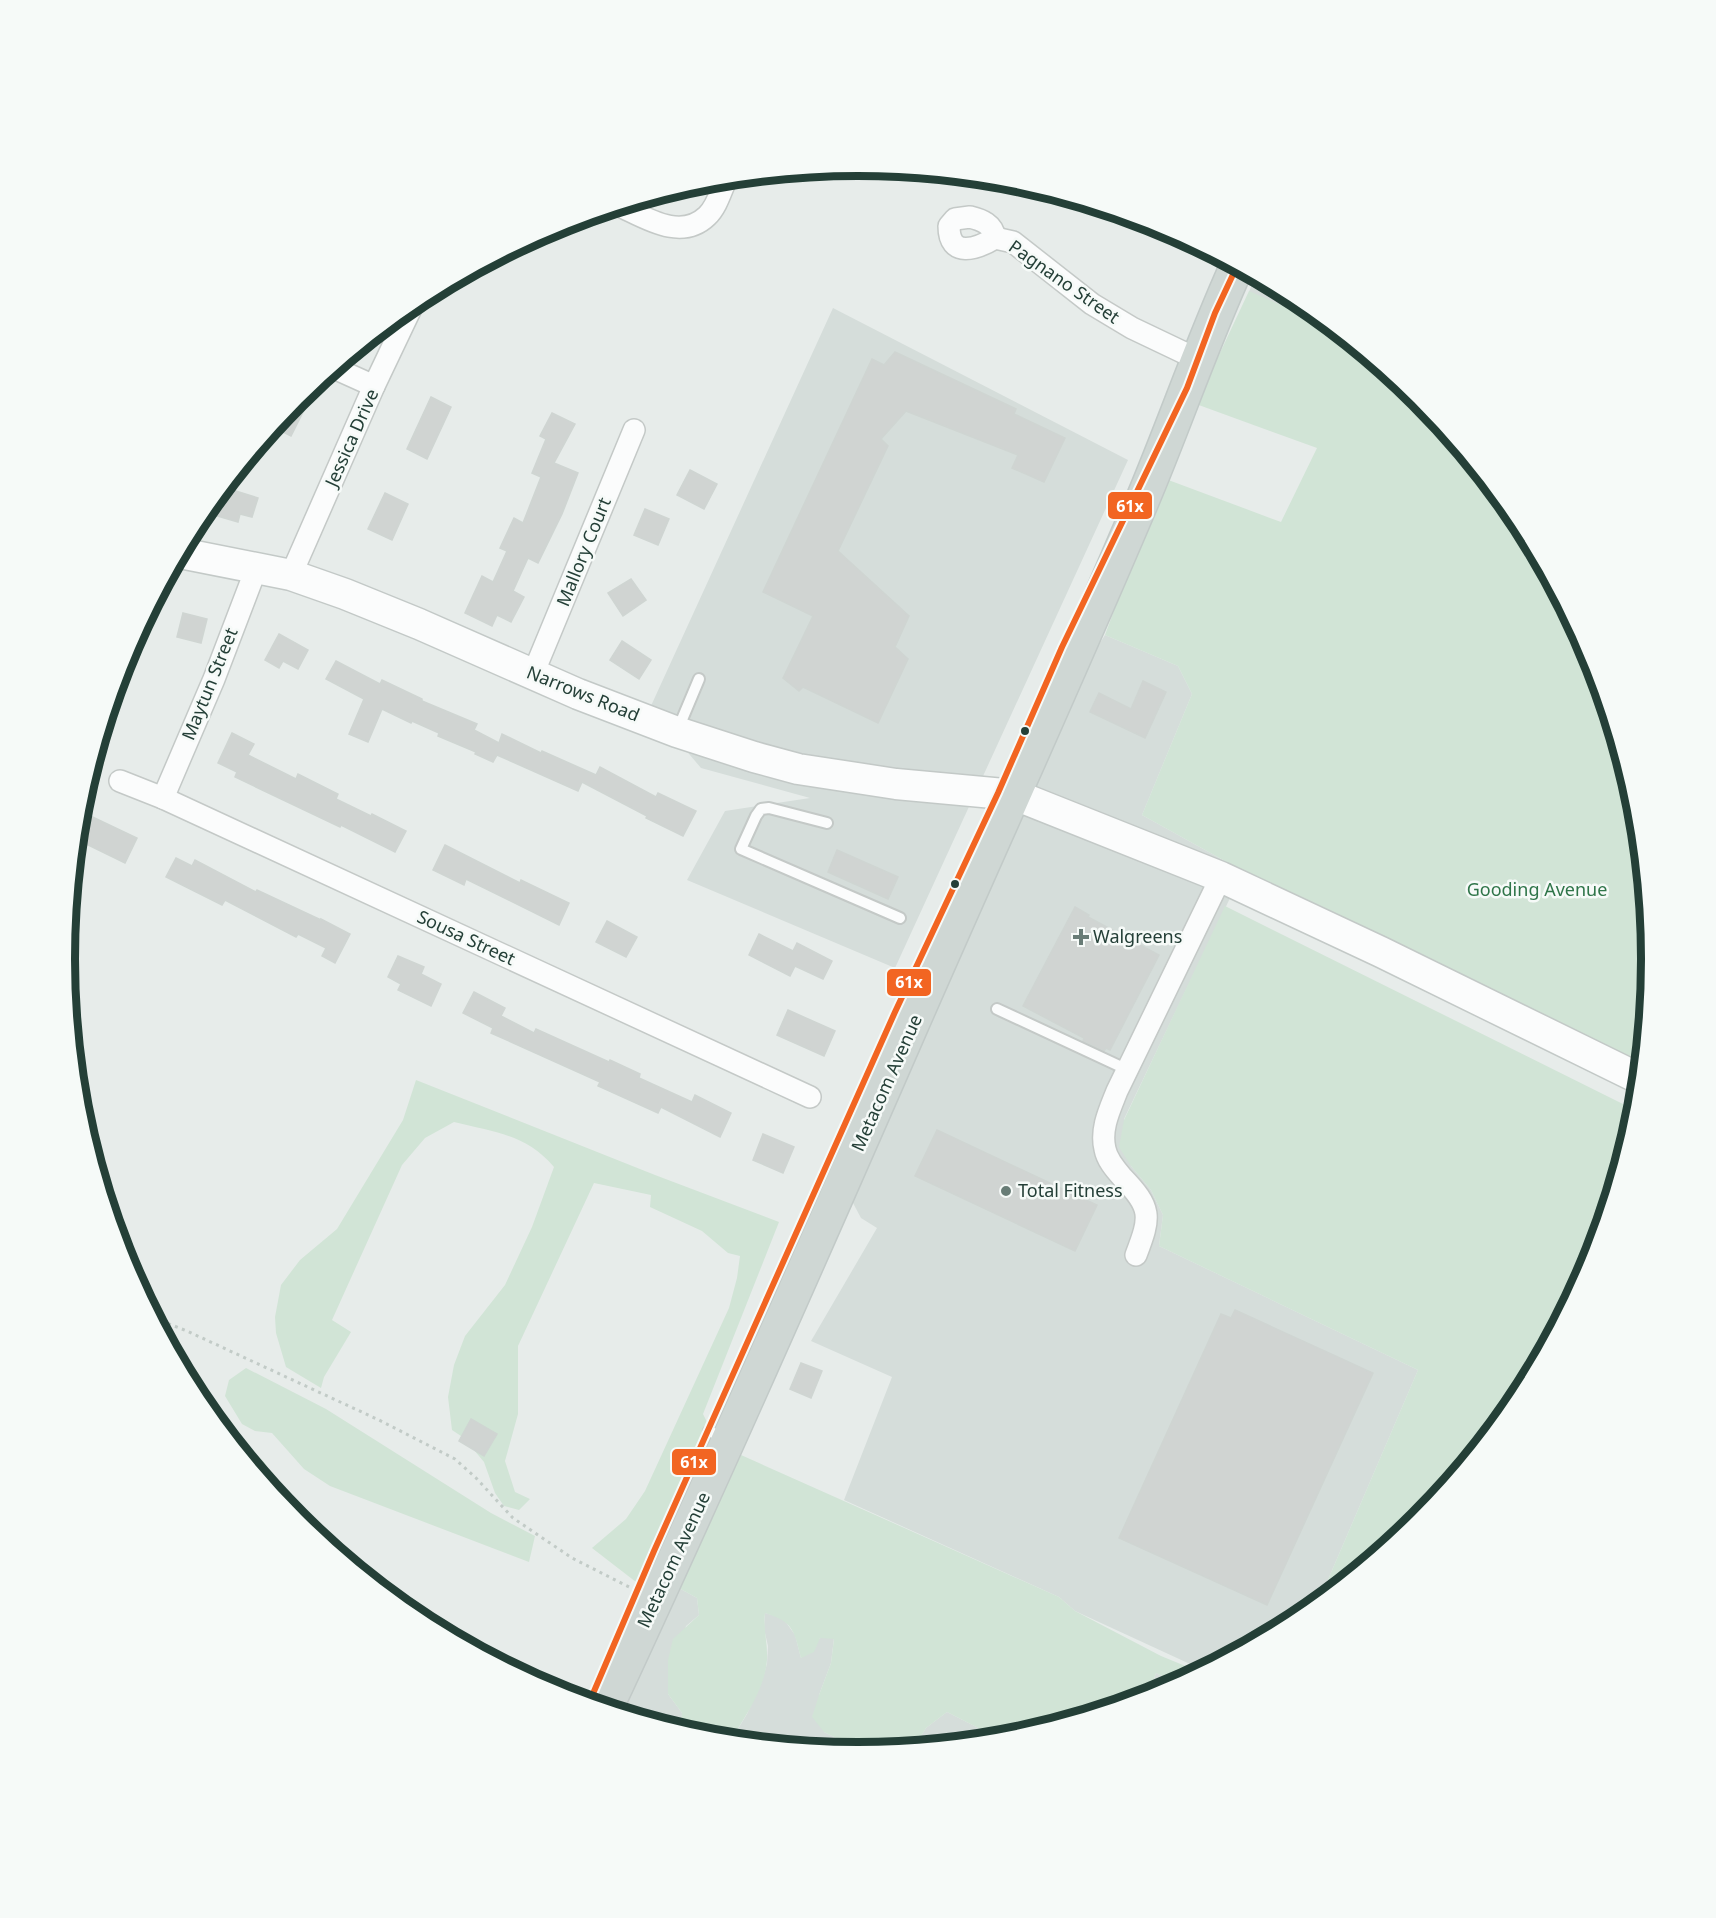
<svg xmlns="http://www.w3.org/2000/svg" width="1716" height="1918" viewBox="0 0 1716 1918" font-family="'Noto Sans',sans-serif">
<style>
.built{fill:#d5ddda}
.green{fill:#d1e4d6}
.building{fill:#d0d4d2;stroke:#cfd5d2;stroke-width:1.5}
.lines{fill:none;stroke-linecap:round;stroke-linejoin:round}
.lane-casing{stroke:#c4c9c7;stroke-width:14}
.street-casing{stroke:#c4c9c7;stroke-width:24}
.secondary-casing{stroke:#c3c9c7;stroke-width:33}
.primary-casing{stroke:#c2cac8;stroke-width:36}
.path{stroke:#c2cbc7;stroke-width:3;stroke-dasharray:3 4.5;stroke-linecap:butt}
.lane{stroke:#fbfcfc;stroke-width:10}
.street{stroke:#fbfcfc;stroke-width:21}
.secondary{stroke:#fbfcfc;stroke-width:30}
.primary{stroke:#cfd7d4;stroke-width:33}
.bus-1-casing{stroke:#f6faf8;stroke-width:10}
.bus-1{stroke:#f26522;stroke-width:6}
.bus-dot{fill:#243f37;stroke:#f6faf8;stroke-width:2}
.poi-dot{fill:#687c76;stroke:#f6faf8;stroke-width:2}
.labels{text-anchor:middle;stroke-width:5;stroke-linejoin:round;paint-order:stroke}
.street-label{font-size:18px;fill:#243f37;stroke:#f6faf8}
.park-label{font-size:18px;fill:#2f7549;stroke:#f6faf8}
.poi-label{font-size:18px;fill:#243f37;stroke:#f6faf8;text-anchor:start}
.rim{fill:none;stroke:#243f37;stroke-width:8}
.line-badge{stroke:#f6faf8;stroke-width:2}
.badge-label{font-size:16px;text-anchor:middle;font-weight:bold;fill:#fff}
</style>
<rect width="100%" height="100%" fill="#e7ecea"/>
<g class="built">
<path d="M1255 276 1299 299 1337 330 1249 292Z"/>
<path d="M833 308 1128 460 895 968 687 880 725 811 810 798 701 768 650 708Z"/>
<path d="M1105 635 1178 666 1192 694 1142 815 1243 871 1124 1119 1131 1166 1151 1190 1163 1215 1159 1246 1418 1370 1318 1603 1299 1619 1203 1670 1075 1611 1059 1597 844 1500 892 1377 811 1341 877 1228 861 1218 853 1203 852 1188 1090 659Z"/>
<path d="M677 1587 697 1598 699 1615 686 1626 668 1694 682 1713 681 1731 613 1710Z"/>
<path d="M765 1613 783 1618 795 1635 801 1658 820 1638H834L831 1663 819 1695 824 1732 864 1752 733 1740 732 1739 747 1714 761 1684 767 1664 768 1646 764 1629Z"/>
<path d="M1156 1673 1177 1684 1161 1692 1148 1696Z"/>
<path d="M947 1712 1000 1739 914 1747 926 1728Z"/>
</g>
<g class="green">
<path d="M1249 291 1337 330 1419 398 1518 518 1591 656 1636 805 1651 959 1641 1064 1243 871 1142 815 1192 694 1178 666 1105 635 1163 478 1281 522 1317 448 1196 404Z"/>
<path d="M1225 906 1637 1111 1591 1263 1518 1400 1419 1520 1318 1603 1418 1370 1159 1246 1163 1215 1151 1190 1131 1166 1119 1147 1124 1120Z"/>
<path d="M416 1080 655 1175 779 1222 703 1414 708 1424 636 1582 592 1548 626 1519 645 1491 729 1308 737 1278 740 1256 728 1253 702 1231 650 1207 651 1195 594 1183 518 1346V1414L505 1461 515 1492 530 1499 519 1510 504 1506 495 1493 484 1462 464 1438 452 1430 448 1397 454 1365 465 1336 505 1285 532 1227 554 1167C526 1134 493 1132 454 1122L425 1138 402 1165 332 1320 351 1332 324 1377 321 1388 286 1367 276 1333 275 1317 281 1285 300 1260 337 1229 403 1120Z"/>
<path d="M246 1368 326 1409 491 1513 535 1536 529 1562 330 1486 304 1469 272 1433 255 1431 242 1424 225 1396 229 1380Z"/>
<path d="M247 1454C267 1456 271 1471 271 1488L243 1455Z"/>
<path d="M741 1455 1059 1597 1075 1611 1161 1656 1200 1672 1177 1684 1156 1673 1148 1696 1012 1737 1000 1739 947 1712 926 1728 914 1747 864 1752 824 1732 812 1717 819 1695 831 1663 834 1639 820 1638 814 1652 801 1658C794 1631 794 1622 765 1613 763 1629 768 1644 767 1660 765 1688 746 1715 732 1738L733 1740 703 1737 681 1731 682 1713 668 1694V1660L673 1639 699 1615 697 1598 677 1587Z"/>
</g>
<g class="building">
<path d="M895 352 1016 409 1014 414 1065 438 1044 482 1012 468 1018 455 906 411 881 439 888 446 838 551 909 616 895 647 908 659 878 723 803 687 799 691 783 678 813 616 763 592 872 359 884 365Z"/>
<path d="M431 397 451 407 427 459 407 449Z"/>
<path d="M292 404 304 410 291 436 273 427Z"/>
<path d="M552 413 575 424 554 463 578 473 562 514 538 563 528 558 513 591 524 597 511 622 497 615 492 626 465 613 482 576 493 582 507 551 500 548 514 518 523 523 541 477 532 473 546 439 540 436Z"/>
<path d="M690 470 717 484 704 509 677 495Z"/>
<path d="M223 487 258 498 252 517 240 514 238 522 204 512Z"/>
<path d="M385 493 408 504 392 540 368 529Z"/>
<path d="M645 509 669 519 658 545 634 535Z"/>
<path d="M631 579 646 600 623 616 608 593Z"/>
<path d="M183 613 207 619 201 643 177 637Z"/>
<path d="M279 634 308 650 298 669 283 661 279 668 265 660Z"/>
<path d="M622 641 651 660 639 679 610 660Z"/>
<path d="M336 661 380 684 382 680 422 699V701L477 724 474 730 499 743 502 734 541 753 542 751 596 775 600 767 656 797 658 793 696 811 683 836 646 818 647 816 582 782 578 791 497 755 493 762 475 754 476 752 438 736 439 733 412 721 411 723 382 709 368 742 349 734 364 699 326 679Z"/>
<path d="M1143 681 1166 692 1145 738 1090 712 1099 693 1131 709Z"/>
<path d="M232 733 254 744 248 755 296 779 298 774 338 794 336 799 371 816 372 814 406 831 395 852 341 825 340 827 235 777 237 772 218 763Z"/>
<path d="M82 812 137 838 125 863 76 839 78 821Z"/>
<path d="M445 845 520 883 521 880 569 903 559 925 466 879 464 885 433 870Z"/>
<path d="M837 850 898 877 888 899 828 872Z"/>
<path d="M176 858 192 866 195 860 256 892 257 890 321 920V919L350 934 335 963 322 956 326 948 298 934 296 937 225 900 222 905 166 877Z"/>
<path d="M1075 907 1089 915 1088 917 1159 955 1110 1050 1106 1048 1104 1051 1083 1041 1084 1038 1023 1006Z"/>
<path d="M607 921 637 937 626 957 596 942Z"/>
<path d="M759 934 793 951 797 943 832 961 823 979 795 966 790 976 749 955Z"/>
<path d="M398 956 424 967 421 974 441 984 431 1006 398 990 401 984 388 977Z"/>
<path d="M474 992 505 1008 501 1016 534 1033 536 1029 609 1062 610 1060 640 1074 639 1078 692 1102 695 1095 731 1113 720 1137 661 1107 658 1113 598 1086 600 1082 491 1033 493 1028 463 1013Z"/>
<path d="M788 1010 835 1031 824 1056 777 1035Z"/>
<path d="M937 1130 1097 1205 1075 1251 915 1176Z"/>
<path d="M763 1134 794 1147 783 1173 753 1160Z"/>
<path d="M1235 1310 1373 1373 1267 1605 1119 1538 1221 1314 1231 1318Z"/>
<path d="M801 1363 822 1371 811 1398 790 1389Z"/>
<path d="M471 1419 497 1434 484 1456 459 1441Z"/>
</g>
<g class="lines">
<defs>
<g id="lane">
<path d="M678 729 699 679"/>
<path d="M827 823 769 808 761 809 756 816 741 849 900 918"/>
<path d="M997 1009 1128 1070"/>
<path d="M709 1431 726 1439"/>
</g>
<g id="street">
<path d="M620 206C646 218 681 241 707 216 717 207 721 190 727 178"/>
<path d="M970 217C982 220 993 224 995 238 977 249 949 259 949 226L955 219Z"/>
<path d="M995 238 1013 242 1092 304 1132 328 1197 359"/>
<path d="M334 368 374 386"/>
<path d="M291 575 374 386 414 302"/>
<path d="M533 674 634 430"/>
<path d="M120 781 163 798 810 1097"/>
<path d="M163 798 214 679 256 569"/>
<path d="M1136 1255C1151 1216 1152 1208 1122 1177 1115 1169 1107 1160 1105 1149 1100 1129 1110 1109 1117 1091L1221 877"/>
</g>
<path id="secondary" d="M180 553 291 575 345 594 419 624 578 694 677 732 754 757 798 769 896 784 1015 795 1221 877 1381 952 1640 1079"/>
<path id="primary" d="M606 1708C711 1483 811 1256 910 1029 987 853 1067 678 1142 501 1175 423 1202 343 1237 266"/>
</defs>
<use href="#lane" class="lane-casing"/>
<use href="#street" class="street-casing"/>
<use href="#secondary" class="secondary-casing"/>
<use href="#primary" class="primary-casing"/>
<path class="path" d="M154 1318 187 1331 379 1420 455 1459 476 1478 513 1518 572 1558 633 1589"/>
<use href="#lane" class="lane"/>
<use href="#street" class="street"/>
<use href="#secondary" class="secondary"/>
<use href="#primary" class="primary"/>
<defs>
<path id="bus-1" d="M589 1703 654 1551 895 1012 998 793 1062 647 1187 388 1215 313 1237 266"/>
</defs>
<use href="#bus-1" class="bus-1-casing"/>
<use href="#bus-1" class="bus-1"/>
</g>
<g class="bus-dot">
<circle cx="1025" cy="731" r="5"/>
<circle cx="955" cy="884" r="5"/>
</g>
<g class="poi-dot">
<path d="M1078 928h6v6h6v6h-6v6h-6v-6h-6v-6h6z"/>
<circle cx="1006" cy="1191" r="6"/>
</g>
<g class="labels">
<g class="street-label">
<text transform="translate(1064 282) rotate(35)" y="6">Pagnano Street</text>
<text transform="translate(352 438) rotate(-66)" y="6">Jessica Drive</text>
<text transform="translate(584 552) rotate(-68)" y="6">Mallory Court</text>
<text transform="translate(210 684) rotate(-68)" y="6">Maytun Street</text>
<text transform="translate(583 694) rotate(22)" y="6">Narrows Road</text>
<text transform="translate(466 938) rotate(25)" y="6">Sousa Street</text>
<text transform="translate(887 1083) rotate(-66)" y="6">Metacom Avenue</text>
<text transform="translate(674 1560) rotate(-65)" y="6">Metacom Avenue</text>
</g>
<g class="park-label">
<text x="1537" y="896">Gooding Avenue</text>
</g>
<g class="poi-label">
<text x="1093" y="943">Walgreens</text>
<text x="1018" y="1197">Total Fitness</text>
</g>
</g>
<path d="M0 0H1716V1918H0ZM75 959a783 783 0 1 1 1566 0a783 783 0 1 1-1566 0Z" fill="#f6faf8" fill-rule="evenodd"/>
<path class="rim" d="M75 959a783 783 0 1 1 1566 0a783 783 0 1 1-1566 0Z"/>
<g class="line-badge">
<rect x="1107" y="491" width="46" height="29" rx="6" fill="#f26522"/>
<rect x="886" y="968" width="46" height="29" rx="6" fill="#f26522"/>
<rect x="671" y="1448" width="46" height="28" rx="6" fill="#f26522"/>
</g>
<g class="badge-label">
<text x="1130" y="512">61x</text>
<text x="909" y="988">61x</text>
<text x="694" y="1468">61x</text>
</g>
</svg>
